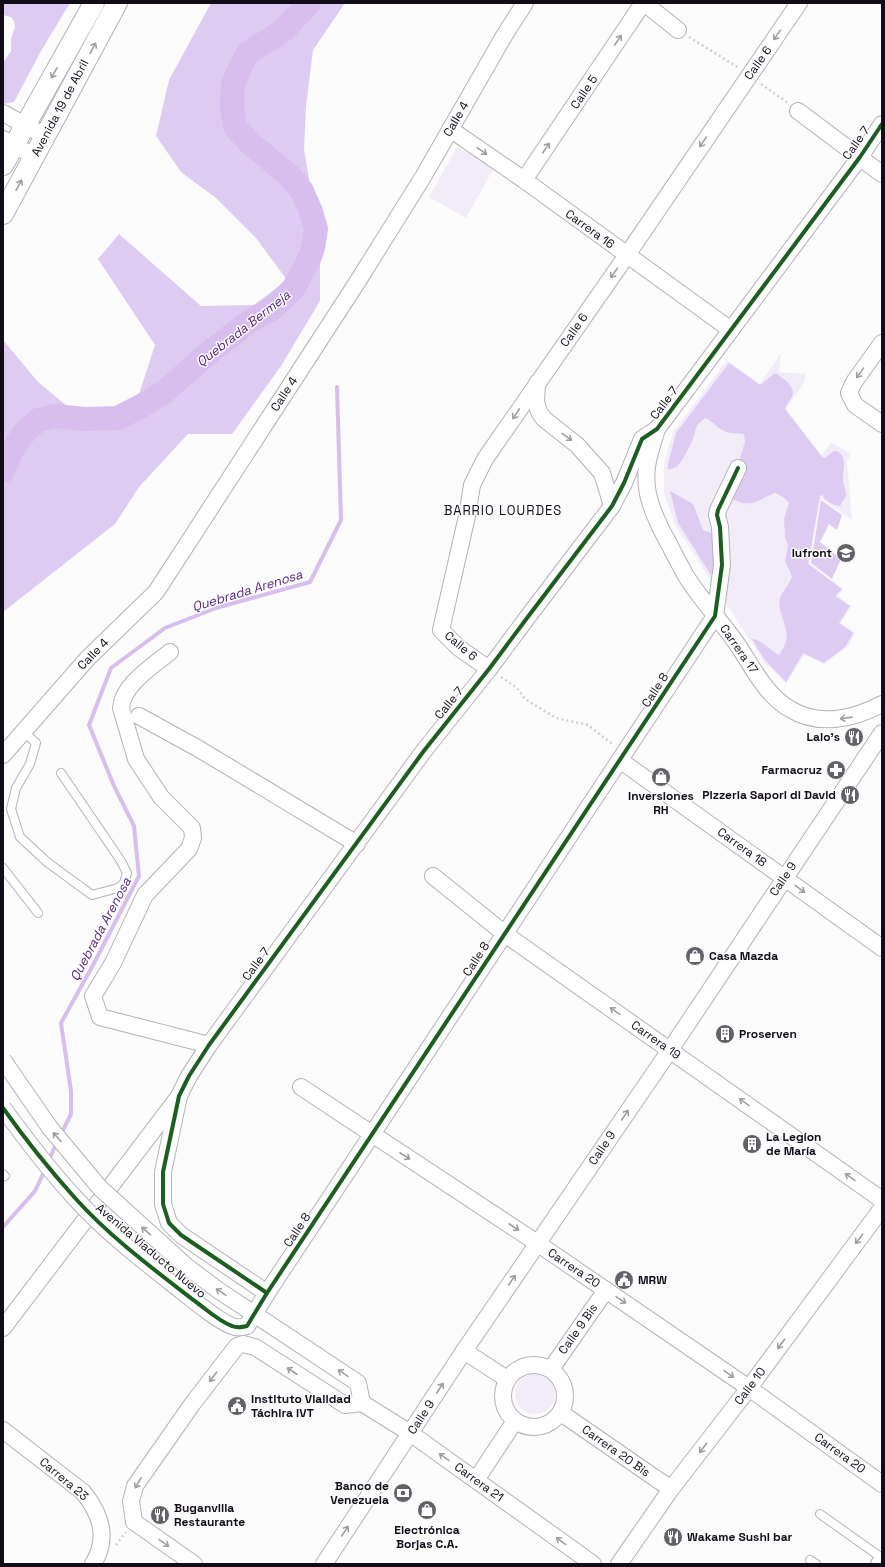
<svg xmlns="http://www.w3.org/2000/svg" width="885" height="1567" viewBox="0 0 885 1567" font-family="'Space Grotesk',sans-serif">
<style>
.green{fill:#f2ecf9}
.forest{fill:#decbf2}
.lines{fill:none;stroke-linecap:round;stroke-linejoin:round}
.stream{stroke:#d7beef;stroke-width:4}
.river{stroke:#d7beef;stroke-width:24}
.service-casing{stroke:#b5b2b8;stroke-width:10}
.minor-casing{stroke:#b5b2b8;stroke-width:18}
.tertiary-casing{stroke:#b5b2b8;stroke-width:22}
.path{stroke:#d1d1d1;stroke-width:2.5;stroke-dasharray:2 3;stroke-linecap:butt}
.service{stroke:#fefefe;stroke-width:8}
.minor{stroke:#fefefe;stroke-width:16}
.tertiary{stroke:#fefefe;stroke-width:20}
.minor-bridge-casing{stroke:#b5b2b8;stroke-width:18;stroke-linecap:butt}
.minor-bridge{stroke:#fefefe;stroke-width:16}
.cycleway-casing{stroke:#fbfbfb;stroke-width:6}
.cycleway{stroke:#1b5e20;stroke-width:4}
.oneway{stroke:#a09da2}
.labels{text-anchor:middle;stroke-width:3;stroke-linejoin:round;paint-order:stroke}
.street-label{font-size:12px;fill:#120c18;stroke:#fbfbfb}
.poi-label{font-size:12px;font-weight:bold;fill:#120c18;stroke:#fbfbfb;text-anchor:start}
.water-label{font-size:13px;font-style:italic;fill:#56287a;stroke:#fbfbfb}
.neighbourhood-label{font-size:13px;letter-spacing:1px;fill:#120c18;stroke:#fbfbfb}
</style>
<rect width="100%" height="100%" fill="#fbfbfb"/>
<g class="green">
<path d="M457 147 494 168 466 218 429 197Z"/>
<path d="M781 353 779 372 806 374 804 383 786 409 822 456 831 442 851 454 847 461 852 520 821 498 809 563 843 589 838 596 851 606 841 623 855 633 848 647 824 664 804 655 786 684 764 662 675 525 664 493V464L673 432 727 360 760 384Z"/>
<circle cx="535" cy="1394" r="20"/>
</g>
<g class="forest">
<path d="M3 3H70L41 51 14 102 3 104V63L11 51V39L15 27 14 21 11 17 3 15Z"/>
<path d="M211 3H345L313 50 306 106 304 149 320 245V301L281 366 232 434H188L139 487 115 524 3 612V340L38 382 67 406 103 414 138 397 155 345 98 259 119 234 201 306 254 305 287 280 256 238 216 198 181 172 156 136 169 80Z"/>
<path d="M729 363 760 385 774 374H777C784 379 796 386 792 397 790 401 786 404 785 409L822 457 825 458 834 451H837C849 458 842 470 843 480 844 486 846 490 846 496L840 506C834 506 828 502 824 498L823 495 820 496 808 564 842 589 835 596 850 606 839 623 853 633 846 646 824 663 803 653 786 682 765 660 752 639C763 640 769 650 779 655 798 630 775 617 780 598 783 590 790 584 792 576L785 561 788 545 785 537 784 519 789 503 783 497 775 493C757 500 751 509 733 499L732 491 744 467 740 458 745 442 744 434C738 433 729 434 724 431 715 427 715 422 705 418L697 425 692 442 682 460 677 467 668 470V464L676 433Z"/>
<path d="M670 491 693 504 703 530 714 534V562L711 575 678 523Z"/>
<path d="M821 500 842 515 837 530 829 524 820 542 841 559 832 579 811 563Z"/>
</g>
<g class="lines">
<g class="stream">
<path d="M61 1134 71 1114V1091L61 1023 92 967 139 876 134 826 114 786 89 725 111 668 165 628 216 608 310 582 341 520 337 387"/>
<path d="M48 1162 57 1142"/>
<path d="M3 1227 35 1191 45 1170"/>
</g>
<path class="river" d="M3 471 11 452 24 433 38 420 55 416 84 419 118 418 145 404 163 393 210 352 250 321 273 308 293 289 308 262 313 248 316 229 311 212 302 191 291 177 251 144 235 127 232 107 233 85 241 65 248 53 284 30 309 3"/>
<defs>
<g id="service">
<path d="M23 731 36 743 30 764 16 788 11 809 20 837 47 862 92 895 118 888 124 883 127 873 121 861 61 773"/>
<path d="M3 868 38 913"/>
<path d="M3 1174 5 1176"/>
<path d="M820 1514 882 1558"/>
<path d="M810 1560 816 1564"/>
</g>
<g id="minor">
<path d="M644 3 678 30"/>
<path d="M798 111 882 174"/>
<path d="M3 113 45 136"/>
<path d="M450 129 524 180 731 330"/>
<path d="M3 139 34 156"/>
<path d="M524 180 643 3"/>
<path d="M882 343 854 382 849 393 855 405 882 424"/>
<path d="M537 383 536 402 539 412 544 419 577 445 602 473 612 506"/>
<path d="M657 429C650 452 643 469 648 494 652 512 660 528 669 544 674 554 680 565 686 576 701 600 721 621 737 644 753 667 765 695 790 709 819 727 854 719 882 704"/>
<path d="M170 652C154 665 122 685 121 708L136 759 161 797 192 828 193 838 189 849 145 895 113 963 93 996 100 1017 209 1045"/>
<path d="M489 669 459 648 441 630 467 516 472 485 485 459 627 255 799 3"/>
<path d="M139 716 199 749 357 844"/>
<path d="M3 755 87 659 156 592 358 281 423 177 504 36 525 3"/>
<path d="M621 761 882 948"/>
<path d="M433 876 505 934 882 1200"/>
<path d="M301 1087 537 1243 749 1388 882 1484"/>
<path d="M186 1266 218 1290 358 1383 362 1403 410 1433 593 1564"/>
<path d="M174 1285C187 1295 221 1324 235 1327 239 1328 243 1327 247 1326L267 1293 715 616 722 565 720 527 717 515 718 510 738 468"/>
<path d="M267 1293 181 1235 169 1223 163 1204V1172L179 1096 189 1076 209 1045 423 752 489 669 527 618 612 506 624 483 642 439 657 429 860 157 882 124"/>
<path d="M3 1328 177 1099"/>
<path d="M464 1351 507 1379"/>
<circle cx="534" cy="1396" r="31"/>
<path d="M551 1369 606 1290"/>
<path d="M561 1413 671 1489"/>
<path d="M3 1430 83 1492C101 1514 109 1538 93 1564"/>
<path d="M476 1480 515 1421"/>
<path d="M194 1564 134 1522 131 1501 135 1486 193 1403 237 1346 243 1344 255 1347 345 1405 362 1403"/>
<path d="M324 1564 464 1351 670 1050 882 733"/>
<path d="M619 1564 671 1489 749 1388 882 1208"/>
<path d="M879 1564 882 1560"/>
</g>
<g id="tertiary">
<path d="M3 165 94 3"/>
<path d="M3 214 117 3"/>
</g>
</defs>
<use href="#service" class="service-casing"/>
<use href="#minor" class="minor-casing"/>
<use href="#tertiary" class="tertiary-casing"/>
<g class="path">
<path d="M689 37 739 68"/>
<path d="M761 84 788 103"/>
<path d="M501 677 517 688 525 699 556 718 588 725 611 743 613 746"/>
<path d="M116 1545 126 1532"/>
</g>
<use href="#service" class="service"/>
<use href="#minor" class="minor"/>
<use href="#tertiary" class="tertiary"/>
<defs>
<g id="minor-bridge">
<path d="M3 1060 50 1128 100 1188 186 1266"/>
<path d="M3 1108C26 1139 49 1170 76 1199 105 1231 140 1258 174 1285"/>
</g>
</defs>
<use href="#minor-bridge" class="minor-bridge-casing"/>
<use href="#minor-bridge" class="minor-bridge"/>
<defs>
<g id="cycleway">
<path d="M3 1108C25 1139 49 1169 75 1198 109 1236 152 1268 192 1299 205 1308 218 1321 232 1326 237 1328 243 1327 247 1326L267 1293 715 616 722 565 720 527 717 515 718 510 738 468"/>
<path d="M267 1293 181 1235 169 1223 163 1204V1172L179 1096 189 1076 209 1045 423 752 489 669 527 618 612 506 624 483 642 439 657 429 860 157 882 124"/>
</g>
</defs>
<use href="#cycleway" class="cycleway-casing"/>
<use href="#cycleway" class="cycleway"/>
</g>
<defs><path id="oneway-shaft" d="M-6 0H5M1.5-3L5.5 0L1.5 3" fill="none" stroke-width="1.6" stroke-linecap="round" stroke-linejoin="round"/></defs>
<g class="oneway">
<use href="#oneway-shaft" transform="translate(777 35) rotate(125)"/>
<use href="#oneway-shaft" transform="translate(618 40) rotate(-56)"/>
<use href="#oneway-shaft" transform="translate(93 48) rotate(-62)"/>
<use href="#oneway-shaft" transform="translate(54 73) rotate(120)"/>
<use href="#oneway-shaft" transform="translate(703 142) rotate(124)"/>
<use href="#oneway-shaft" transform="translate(546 148) rotate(-56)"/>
<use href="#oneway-shaft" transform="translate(482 151) rotate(35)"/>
<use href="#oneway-shaft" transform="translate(19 185) rotate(-61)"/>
<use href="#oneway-shaft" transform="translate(614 273) rotate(125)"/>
<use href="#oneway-shaft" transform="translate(860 373) rotate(126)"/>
<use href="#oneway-shaft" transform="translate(516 414) rotate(124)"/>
<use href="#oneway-shaft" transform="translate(567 437) rotate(36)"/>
<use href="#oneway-shaft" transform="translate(846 718) rotate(172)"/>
<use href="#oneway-shaft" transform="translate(800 889) rotate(36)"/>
<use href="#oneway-shaft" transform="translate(615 1011) rotate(-145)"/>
<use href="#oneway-shaft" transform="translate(744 1102) rotate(-145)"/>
<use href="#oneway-shaft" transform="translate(625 1115) rotate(-56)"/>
<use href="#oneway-shaft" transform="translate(57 1137) rotate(-130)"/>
<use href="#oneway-shaft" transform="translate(405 1156) rotate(33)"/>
<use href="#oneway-shaft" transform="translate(850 1177) rotate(-145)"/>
<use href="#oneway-shaft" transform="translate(514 1227) rotate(33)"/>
<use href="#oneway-shaft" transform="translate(146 1231) rotate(-139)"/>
<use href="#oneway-shaft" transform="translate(859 1239) rotate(127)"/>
<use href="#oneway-shaft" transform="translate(512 1280) rotate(-56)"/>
<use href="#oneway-shaft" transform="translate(221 1292) rotate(-146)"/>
<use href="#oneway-shaft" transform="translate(621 1300) rotate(34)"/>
<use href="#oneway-shaft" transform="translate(781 1344) rotate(127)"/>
<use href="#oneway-shaft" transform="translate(292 1371) rotate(-147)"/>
<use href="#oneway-shaft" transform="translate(343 1373) rotate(-146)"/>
<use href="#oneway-shaft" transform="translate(729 1374) rotate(35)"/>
<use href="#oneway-shaft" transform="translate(213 1377) rotate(127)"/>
<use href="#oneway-shaft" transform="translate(440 1388) rotate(-57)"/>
<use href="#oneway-shaft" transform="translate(703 1448) rotate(127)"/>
<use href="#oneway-shaft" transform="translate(444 1457) rotate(-145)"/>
<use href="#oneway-shaft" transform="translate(138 1483) rotate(120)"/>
<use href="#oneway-shaft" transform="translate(345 1531) rotate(-56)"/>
<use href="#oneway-shaft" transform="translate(561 1541) rotate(-144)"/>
<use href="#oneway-shaft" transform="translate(164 1543) rotate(35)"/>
</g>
<defs>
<symbol id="university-disc" viewBox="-11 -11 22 22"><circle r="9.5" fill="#646067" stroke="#fbfbfb"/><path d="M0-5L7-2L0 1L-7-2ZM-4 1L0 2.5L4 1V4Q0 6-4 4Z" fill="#fff"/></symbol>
<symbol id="restaurant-disc" viewBox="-11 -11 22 22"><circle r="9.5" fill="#646067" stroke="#fbfbfb"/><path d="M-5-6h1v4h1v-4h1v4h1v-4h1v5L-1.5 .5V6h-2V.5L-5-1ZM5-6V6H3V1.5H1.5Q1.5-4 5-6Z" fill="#fff"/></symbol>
<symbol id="pharmacy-disc" viewBox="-11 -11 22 22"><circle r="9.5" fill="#646067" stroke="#fbfbfb"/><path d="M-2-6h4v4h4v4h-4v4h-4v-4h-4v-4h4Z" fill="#fff"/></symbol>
<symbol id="shop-disc" viewBox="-11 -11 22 22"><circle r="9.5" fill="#646067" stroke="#fbfbfb"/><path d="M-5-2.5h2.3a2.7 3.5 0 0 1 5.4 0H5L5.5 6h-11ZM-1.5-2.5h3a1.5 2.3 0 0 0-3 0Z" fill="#fff"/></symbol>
<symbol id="building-disc" viewBox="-11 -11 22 22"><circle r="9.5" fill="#646067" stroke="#fbfbfb"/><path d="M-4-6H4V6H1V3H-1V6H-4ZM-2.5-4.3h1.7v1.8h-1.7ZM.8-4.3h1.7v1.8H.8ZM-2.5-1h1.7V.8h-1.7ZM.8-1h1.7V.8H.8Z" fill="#fff"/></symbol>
<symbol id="civic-disc" viewBox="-11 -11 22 22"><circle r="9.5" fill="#646067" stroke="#fbfbfb"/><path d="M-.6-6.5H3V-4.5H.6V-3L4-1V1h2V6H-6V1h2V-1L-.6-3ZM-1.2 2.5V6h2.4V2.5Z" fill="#fff"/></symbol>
<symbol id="bank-disc" viewBox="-11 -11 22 22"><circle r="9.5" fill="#646067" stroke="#fbfbfb"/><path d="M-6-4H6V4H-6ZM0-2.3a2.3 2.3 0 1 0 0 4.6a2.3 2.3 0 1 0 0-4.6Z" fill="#fff"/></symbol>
</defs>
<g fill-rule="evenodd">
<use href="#university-disc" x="835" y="542" width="22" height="22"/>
<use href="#restaurant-disc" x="843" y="726" width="22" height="22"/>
<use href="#pharmacy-disc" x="825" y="759" width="22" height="22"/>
<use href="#shop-disc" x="650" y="766" width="22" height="22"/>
<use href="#restaurant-disc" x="839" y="784" width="22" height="22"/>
<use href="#shop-disc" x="684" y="945" width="22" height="22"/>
<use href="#building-disc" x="714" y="1023" width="22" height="22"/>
<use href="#building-disc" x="741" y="1133" width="22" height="22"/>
<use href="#civic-disc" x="613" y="1269" width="22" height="22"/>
<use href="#civic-disc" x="226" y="1395" width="22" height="22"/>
<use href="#bank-disc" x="392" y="1482" width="22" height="22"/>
<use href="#shop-disc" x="416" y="1499" width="22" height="22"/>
<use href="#restaurant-disc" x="149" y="1504" width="22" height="22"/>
<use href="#restaurant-disc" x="662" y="1526" width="22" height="22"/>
</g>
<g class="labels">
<g class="street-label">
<text transform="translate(758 63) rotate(-55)" y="4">Calle 6</text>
<text transform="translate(584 92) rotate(-56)" y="4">Calle 5</text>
<text transform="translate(60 108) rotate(-62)" y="4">Avenida 19 de Abril</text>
<text transform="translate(456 119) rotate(-60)" y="4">Calle 4</text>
<text transform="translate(856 143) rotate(-55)" y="4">Calle 7</text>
<text transform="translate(590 229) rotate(36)" y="4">Carrera 16</text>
<text transform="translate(574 330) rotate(-55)" y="4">Calle 6</text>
<text transform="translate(284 394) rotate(-57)" y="4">Calle 4</text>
<text transform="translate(664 403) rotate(-53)" y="4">Calle 7</text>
<text transform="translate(461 646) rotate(40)" y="4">Calle 6</text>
<text transform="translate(739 649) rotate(55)" y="4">Carrera 17</text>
<text transform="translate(93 654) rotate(-46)" y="4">Calle 4</text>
<text transform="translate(655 690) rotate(-57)" y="4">Calle 8</text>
<text transform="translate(449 703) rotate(-51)" y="4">Calle 7</text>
<text transform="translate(742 847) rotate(36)" y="4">Carrera 18</text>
<text transform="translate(783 879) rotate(-56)" y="4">Calle 9</text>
<text transform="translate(476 959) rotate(-57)" y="4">Calle 8</text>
<text transform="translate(256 964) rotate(-54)" y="4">Calle 7</text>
<text transform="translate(656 1040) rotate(35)" y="4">Carrera 19</text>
<text transform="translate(602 1148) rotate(-56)" y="4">Calle 9</text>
<text transform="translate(297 1230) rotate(-56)" y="4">Calle 8</text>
<text transform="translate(151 1251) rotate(40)" y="4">Avenida Viaducto Nuevo</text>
<text transform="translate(574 1268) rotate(34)" y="4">Carrera 20</text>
<text transform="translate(578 1329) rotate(-55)" y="4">Calle 9 Bis</text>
<text transform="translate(750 1386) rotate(-53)" y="4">Calle 10</text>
<text transform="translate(421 1417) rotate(-57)" y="4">Calle 9</text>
<text transform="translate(616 1451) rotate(35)" y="4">Carrera 20 Bis</text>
<text transform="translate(840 1453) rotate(36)" y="4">Carrera 20</text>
<text transform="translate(64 1479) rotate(40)" y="4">Carrera 23</text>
<text transform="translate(479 1482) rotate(36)" y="4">Carrera 21</text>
</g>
<g class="poi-label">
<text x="832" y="557" text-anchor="end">Iufront</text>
<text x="840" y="741" text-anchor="end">Lalo's</text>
<text x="822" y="774" text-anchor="end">Farmacruz</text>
<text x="836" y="799" text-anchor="end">Pizzeria Sapori di David</text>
<text x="661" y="800" text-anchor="middle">Inversiones<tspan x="661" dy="14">RH</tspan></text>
<text x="709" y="960">Casa Mazda</text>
<text x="739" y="1038">Proserven</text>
<text x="766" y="1141">La Legíon<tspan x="766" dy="14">de María</tspan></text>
<text x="638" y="1284">MRW</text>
<text x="251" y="1403">Instituto Vialidad<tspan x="251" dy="14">Táchira IVT</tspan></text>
<text x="389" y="1490" text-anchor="end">Banco de<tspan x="389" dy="14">Venezuela</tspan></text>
<text x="174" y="1512">Buganvilla<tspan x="174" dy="14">Restaurante</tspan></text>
<text x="427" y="1534" text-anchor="middle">Electrónica<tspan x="427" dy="14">Borjas C.A.</tspan></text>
<text x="687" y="1541">Wakame Sushi bar</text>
</g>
<g class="water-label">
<text transform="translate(243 328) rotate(-38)" y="5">Quebrada Bermeja</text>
<text transform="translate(247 590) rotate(-17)" y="5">Quebrada Arenosa</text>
<text transform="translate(100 929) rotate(-62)" y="5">Quebrada Arenosa</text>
</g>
<g class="neighbourhood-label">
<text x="503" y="515">BARRIO LOURDES</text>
</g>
</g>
<rect width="885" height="1567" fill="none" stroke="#120c18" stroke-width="8"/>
</svg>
